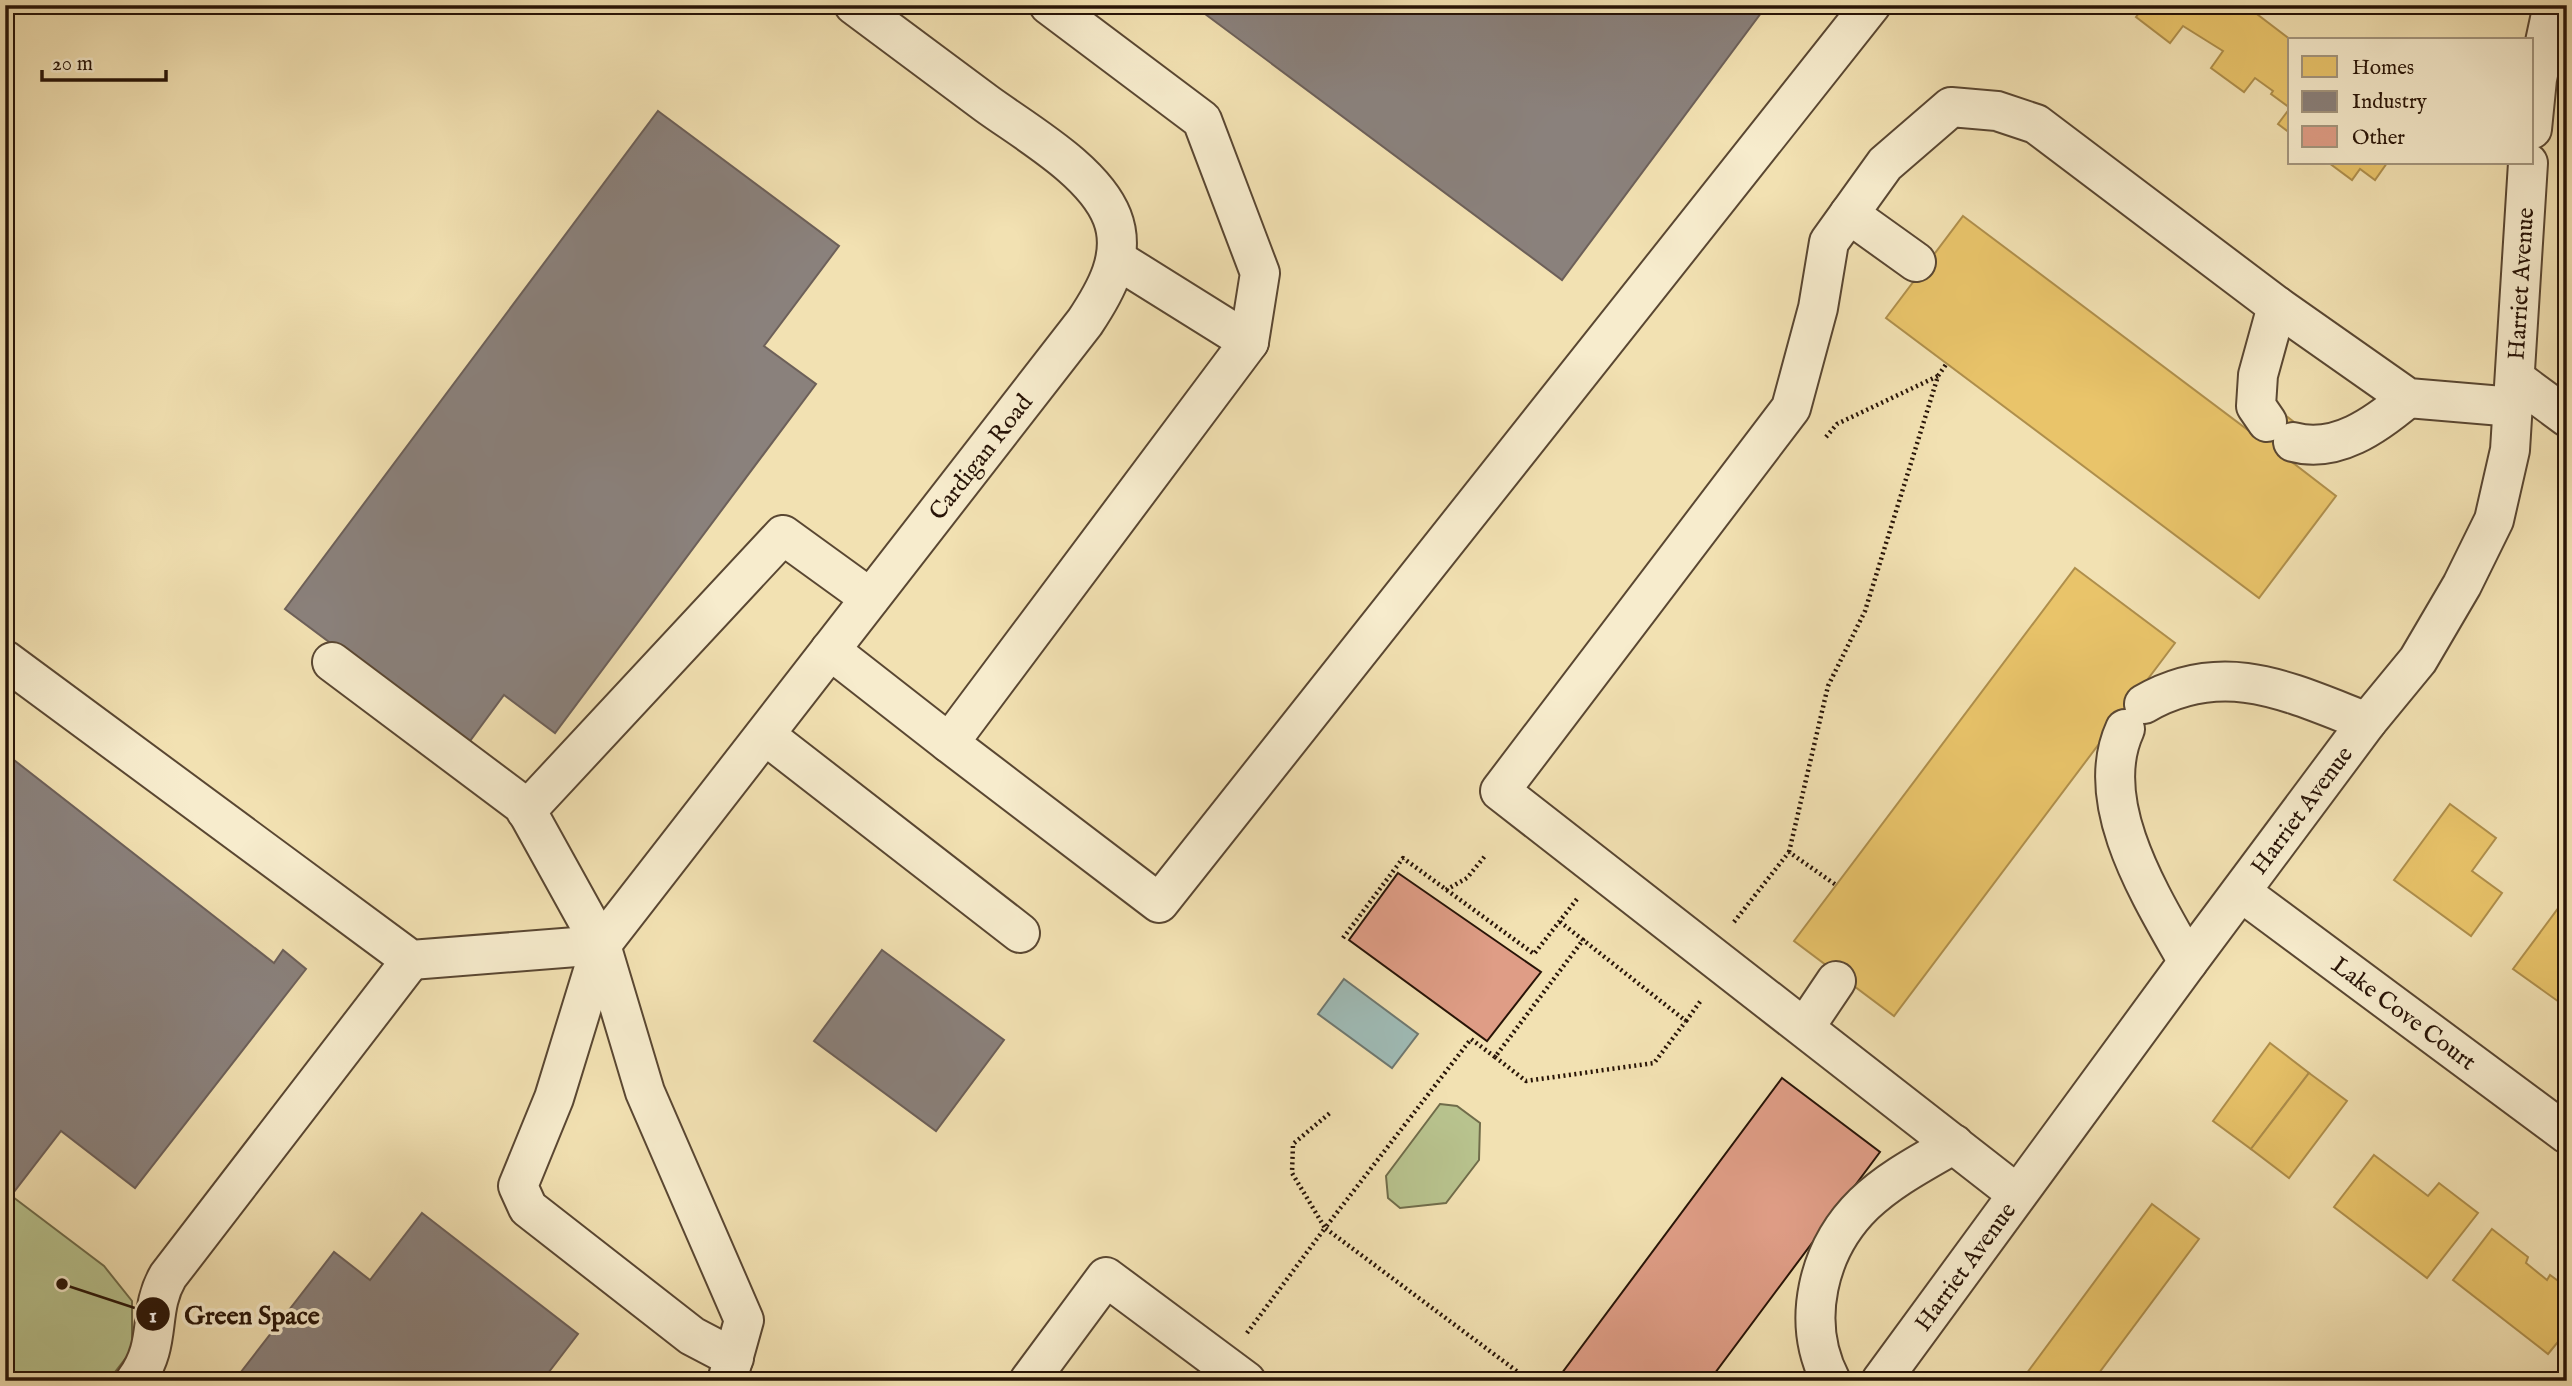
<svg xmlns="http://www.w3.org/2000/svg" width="2572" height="1386" viewBox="0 0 2572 1386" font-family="'IM FELL English',serif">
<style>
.green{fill:#b8c38e;stroke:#706c4a;stroke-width:2}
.water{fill:#9fbbb6;stroke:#6f7870;stroke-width:2}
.homes{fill:#e9c46a;stroke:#af8f4c;stroke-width:2}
.industry{fill:#8a817c;stroke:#6d6059;stroke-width:2}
.building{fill:#df9d86;stroke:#281407;stroke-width:2}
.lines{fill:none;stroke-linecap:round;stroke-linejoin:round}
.minor-casing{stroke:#5a4732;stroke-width:42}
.path{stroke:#281407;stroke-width:4.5;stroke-dasharray:2 3.5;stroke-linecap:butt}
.minor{stroke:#f7eccd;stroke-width:38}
.labels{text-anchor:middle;stroke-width:7;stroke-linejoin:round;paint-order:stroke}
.street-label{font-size:24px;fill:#281407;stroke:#f7eccd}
.leader{fill:none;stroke:#281407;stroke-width:2.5}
.callout-dot{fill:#281407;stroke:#f7eccd;stroke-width:2.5}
.mark-label{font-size:21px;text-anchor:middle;font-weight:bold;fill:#fff}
.callout-label{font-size:26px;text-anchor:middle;font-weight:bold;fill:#281407;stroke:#f7eccd;stroke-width:7;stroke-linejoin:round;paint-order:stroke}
</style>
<rect width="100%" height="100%" fill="#f2e1b2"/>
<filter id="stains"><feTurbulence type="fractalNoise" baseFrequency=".00286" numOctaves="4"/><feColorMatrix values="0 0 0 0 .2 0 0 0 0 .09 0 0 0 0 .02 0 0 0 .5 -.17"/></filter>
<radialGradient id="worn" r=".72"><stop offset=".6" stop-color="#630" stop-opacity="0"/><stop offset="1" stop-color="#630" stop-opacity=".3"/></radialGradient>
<g class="green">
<path d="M1440 1104 1457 1106 1480 1123 1479 1160 1446 1203 1400 1208 1388 1198 1386 1176Z"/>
<path d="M5 1191 104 1266 132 1301V1350L108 1381H5Z"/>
</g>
<path class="water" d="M1344 979 1418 1034 1392 1068 1318 1014Z"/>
<g class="homes">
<path d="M2145 5H2245L2291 40 2290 133 2278 124 2290 108 2271 94 2273 91 2255 78 2244 92 2211 68 2223 51 2183 26 2170 43 2136 17Z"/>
<path d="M2329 163H2387L2375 180 2360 169 2352 180Z"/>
<path d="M1963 216 2256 436 2276 408 2303 429 2284 456 2336 496 2259 598 1886 318Z"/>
<path d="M2075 568 2175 643 1894 1016 1794 941Z"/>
<path d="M2450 804 2496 838 2472 871 2502 893 2471 936 2394 880Z"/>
<path d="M2565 899 2567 992 2559 1002 2513 969Z"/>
<path d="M2270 1043 2309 1073 2251 1149 2213 1121Z"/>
<path d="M2309 1073 2347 1101 2289 1178 2251 1149Z"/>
<path d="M2374 1155 2428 1196 2439 1183 2478 1213 2427 1278 2334 1207Z"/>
<path d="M2152 1204 2199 1239 2093 1381H2021Z"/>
<path d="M2492 1229 2528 1257 2526 1263 2547 1280 2550 1275 2561 1283 2567 1278V1331L2548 1354 2453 1280Z"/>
</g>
<g class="industry">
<path d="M1193 5H1767L1562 280Z"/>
<path d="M658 111 839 246 764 346 816 384 555 733 504 695 467 745 285 609Z"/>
<path d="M5 753 274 963 283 950 306 969 135 1188 61 1131 10 1197 5 1193Z"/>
<path d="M882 950 1004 1040 936 1131 814 1041Z"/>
<path d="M422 1213 578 1334 542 1381H234L334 1252 370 1280Z"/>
</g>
<g class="building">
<path d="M1398 873 1541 972 1487 1041 1349 940Z"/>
<path d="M1782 1078 1880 1152 1709 1381H1556Z"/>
</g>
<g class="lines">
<defs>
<g id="minor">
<path d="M1049 5 1202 120 1260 273 1249 342"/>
<path d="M2532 129 2537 79 2553 5"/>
<path d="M1849 214 1916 262"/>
<path d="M2517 380 2567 417"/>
<path d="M2267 422 2256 406 2258 375 2277 306"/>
<path d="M2293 442C2336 454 2376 425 2408 398"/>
<path d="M830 650 949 743 1249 342 1116 259"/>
<path d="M5 660 411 960 601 945"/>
<path d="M332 662 524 806 601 945 645 1092 744 1320 727 1381"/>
<path d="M2144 704C2224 658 2289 692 2367 722"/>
<path d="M2125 729C2091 803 2152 898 2188 962"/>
<path d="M765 735 1020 933"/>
<path d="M949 743 1159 903 1871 5"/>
<path d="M526 811 783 535 870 598"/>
<path id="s1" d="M2241 892 2567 1134"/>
<path d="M1805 1027 1836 981"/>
<path d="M2017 1194 1500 791 1791 408 1818 308 1829 242 1885 164 1951 107 1997 111 2036 124 2277 306 2408 398 2514 407"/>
<path id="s2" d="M734 1358 692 1336 528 1208 518 1186 554 1098 601 945 1085 322C1105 292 1127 255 1112 217 1094 171 1027 133 987 104 943 71 899 38 854 5"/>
<path d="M135 1381C163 1343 147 1312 168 1276L411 960"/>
<path d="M1029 1381 1106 1277 1246 1381"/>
<path d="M1831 1381C1800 1322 1818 1249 1864 1204 1890 1179 1923 1162 1954 1144"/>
<path id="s3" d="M1881 1381 2188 962 2367 722 2418 660 2462 585 2494 520 2510 450 2528 163"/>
</g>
</defs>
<use href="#minor" class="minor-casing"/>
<g class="path">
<path d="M1826 437 1837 424 1938 376"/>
<path d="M1789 852 1828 686 1865 611 1938 376 1947 363"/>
<path d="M1446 890 1467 878 1485 856"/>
<path d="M1734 922 1789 852 1836 885"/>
<path d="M1343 938 1403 858 1534 954 1577 899"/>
<path d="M1686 1021 1702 999"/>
<path d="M1495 1057 1526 1081 1654 1063 1686 1021 1583 940"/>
<path d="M1247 1333 1325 1228 1292 1173 1293 1144 1331 1112"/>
<path d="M1530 1381 1325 1228 1471 1039 1495 1057 1583 940 1559 921"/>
</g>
<use href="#minor" class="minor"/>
</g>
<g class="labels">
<g class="street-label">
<text dy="8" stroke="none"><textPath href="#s3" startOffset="1297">Harriet Avenue</textPath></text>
<text dy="8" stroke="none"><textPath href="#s2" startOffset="1153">Cardigan Road</textPath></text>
<text dy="8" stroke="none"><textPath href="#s3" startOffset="709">Harriet Avenue</textPath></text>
<text dy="8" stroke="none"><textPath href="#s1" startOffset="203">Lake Cove Court</textPath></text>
<text dy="8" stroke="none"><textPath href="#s3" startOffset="142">Harriet Avenue</textPath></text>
</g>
</g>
<path class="leader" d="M62 1284L153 1314"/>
<g class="callout-dot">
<circle cx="62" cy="1284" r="7"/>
<circle cx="153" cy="1314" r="18"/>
</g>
<g class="mark-label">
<text x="153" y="1322">1</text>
</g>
<g class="callout-label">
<text x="252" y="1324">Green Space</text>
</g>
<rect width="2572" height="1386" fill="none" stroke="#f2e1b2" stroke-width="28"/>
<rect x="7" y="7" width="2558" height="1372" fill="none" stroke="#281407" stroke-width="3.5"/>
<rect x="14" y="14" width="2544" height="1358" fill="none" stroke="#281407" stroke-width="2"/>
<rect x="2288" y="38" width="245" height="126" fill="#f7eccd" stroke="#a4967e" stroke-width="2"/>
<rect x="2302" y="56" width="35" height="21" fill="#e9c46a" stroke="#a4967e" stroke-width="2"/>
<text x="2352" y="74" font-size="21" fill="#281407">Homes</text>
<rect x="2302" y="91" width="35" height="21" fill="#8a817c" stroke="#a4967e" stroke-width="2"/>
<text x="2352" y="108" font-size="21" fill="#281407">Industry</text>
<rect x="2302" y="126" width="35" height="21" fill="#df9d86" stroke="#a4967e" stroke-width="2"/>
<text x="2352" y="144" font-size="21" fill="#281407">Other</text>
<path d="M42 70v10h124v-10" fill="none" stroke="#281407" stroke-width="3.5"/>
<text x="52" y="70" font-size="21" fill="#281407" stroke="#f7eccd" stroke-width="5" paint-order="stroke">20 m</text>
<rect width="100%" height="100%" filter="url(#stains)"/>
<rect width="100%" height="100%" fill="url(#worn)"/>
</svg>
